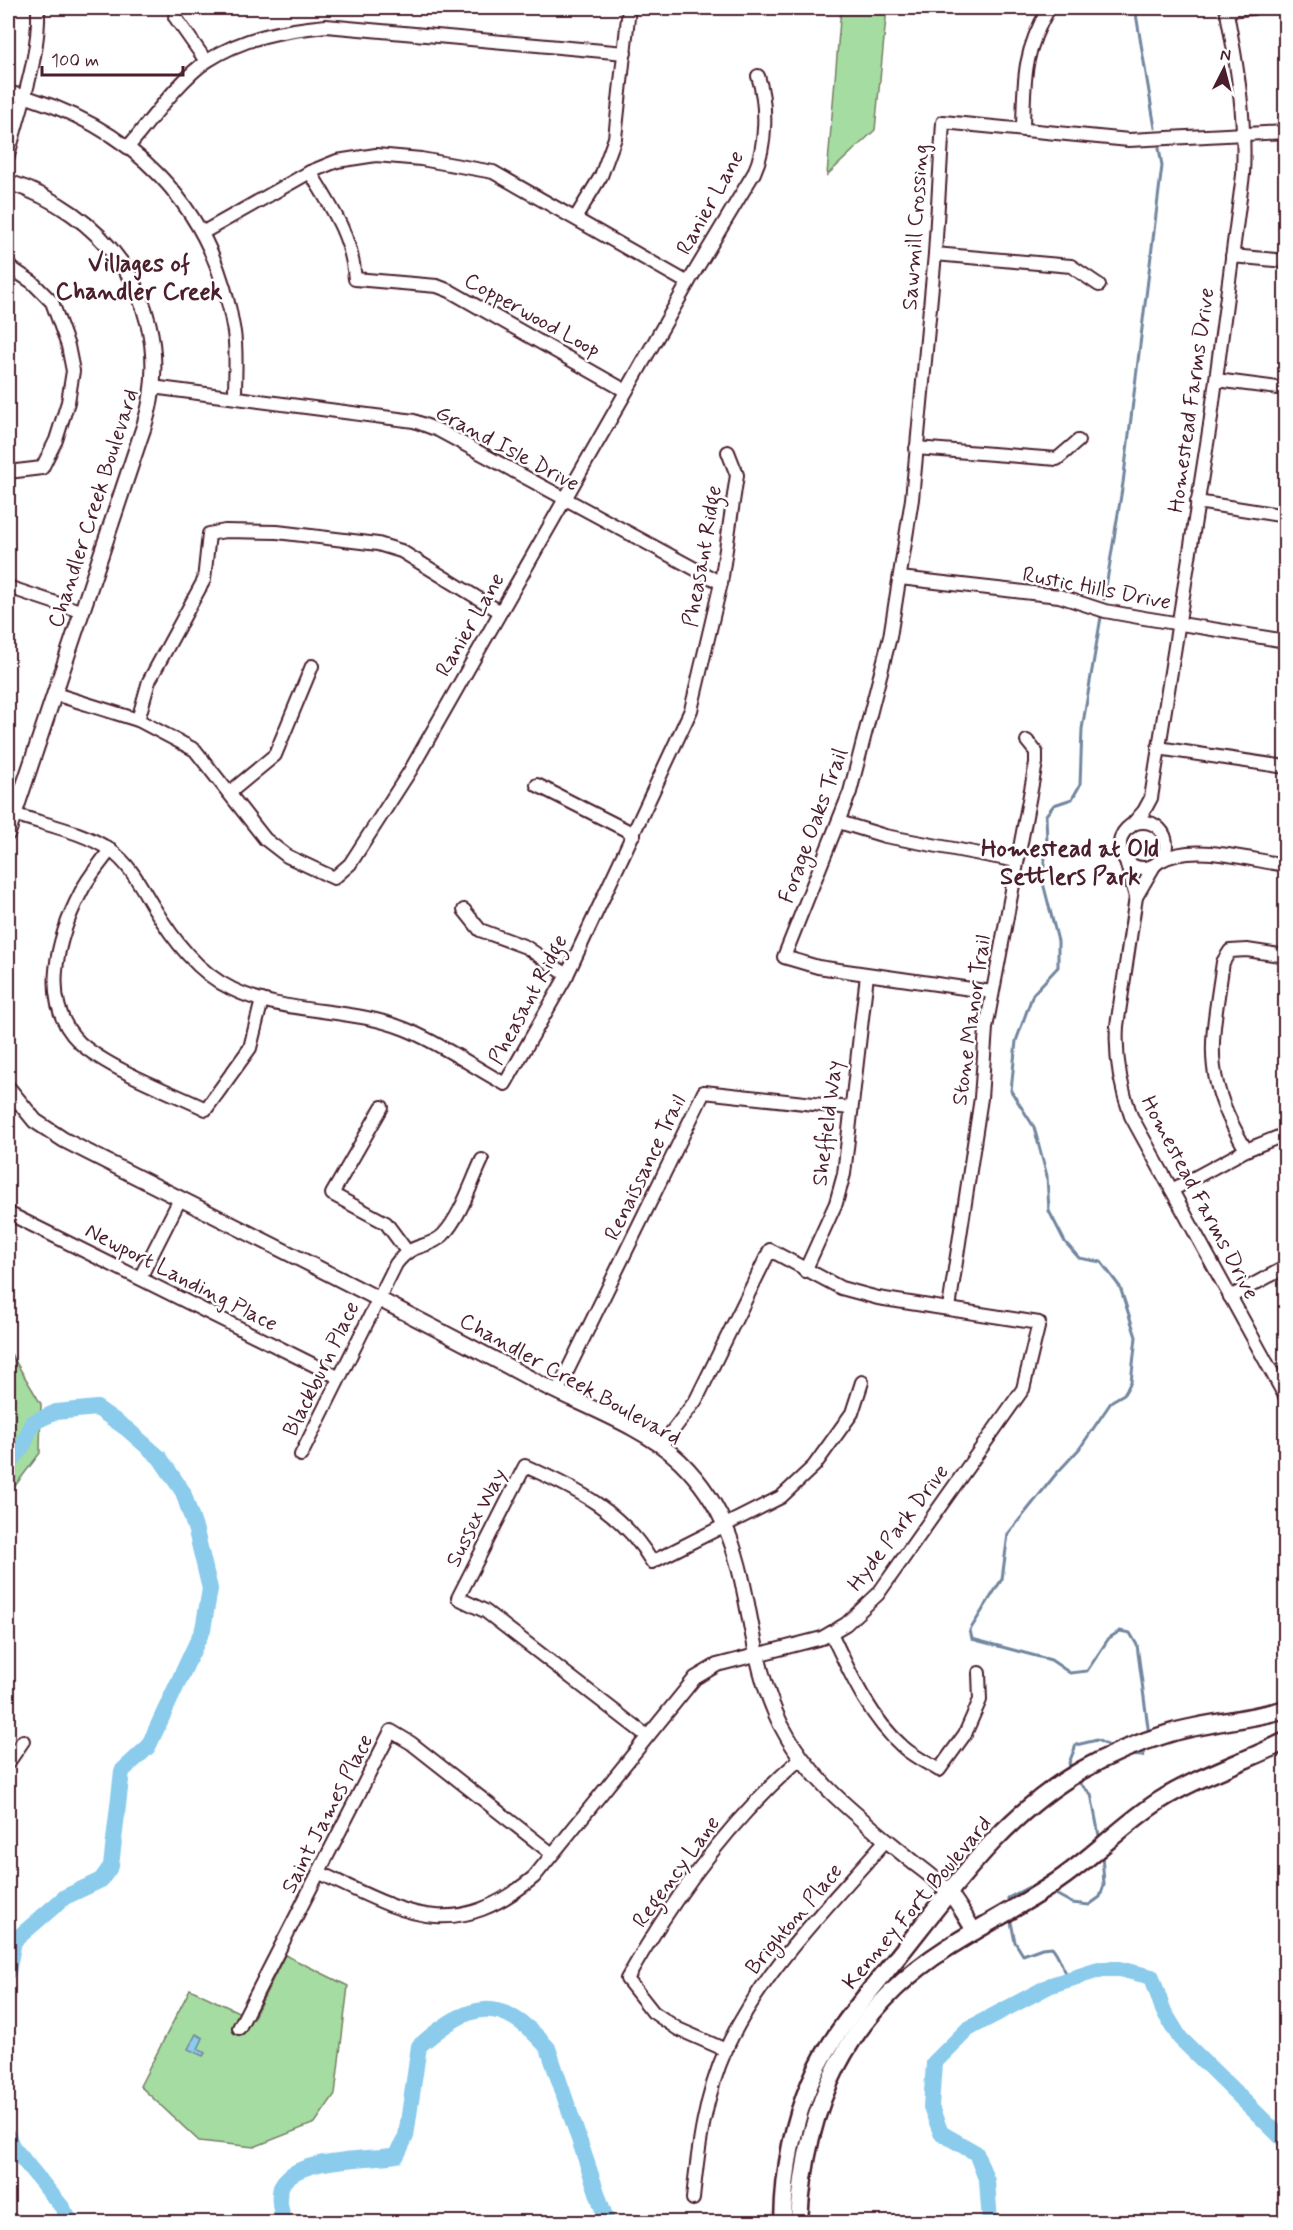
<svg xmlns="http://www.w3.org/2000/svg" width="1293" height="2230" viewBox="0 0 1293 2230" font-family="Mynerve,sans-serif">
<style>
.green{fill:#a4dca1;stroke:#777e66;stroke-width:1.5}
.water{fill:#8bcbec;stroke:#71869f;stroke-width:1.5}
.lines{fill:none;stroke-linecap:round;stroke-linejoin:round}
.stream{stroke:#71869f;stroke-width:3}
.river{stroke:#8bcbec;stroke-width:16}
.minor-casing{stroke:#4a1f2b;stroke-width:16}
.tertiary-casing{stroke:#4a1f2b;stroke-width:18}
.secondary-casing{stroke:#4a1f2b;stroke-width:21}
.minor{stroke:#fff;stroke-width:12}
.tertiary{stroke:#fff;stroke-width:14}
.secondary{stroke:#fff;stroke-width:16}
.labels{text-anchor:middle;stroke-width:5;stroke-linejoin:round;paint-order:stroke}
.street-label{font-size:22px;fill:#4a1f2b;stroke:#fff}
.neighbourhood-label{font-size:24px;font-weight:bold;fill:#4a1f2b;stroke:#fff}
</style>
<rect width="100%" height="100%" fill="#fff"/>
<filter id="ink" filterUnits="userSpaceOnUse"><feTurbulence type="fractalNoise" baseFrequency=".0167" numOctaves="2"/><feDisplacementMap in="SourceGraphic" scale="12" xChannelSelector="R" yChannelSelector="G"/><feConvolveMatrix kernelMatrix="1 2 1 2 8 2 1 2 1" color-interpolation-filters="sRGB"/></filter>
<g filter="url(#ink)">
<g class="green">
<path d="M841 8H887L875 130 827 175Z"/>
<path d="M8 1349 41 1404 40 1453 8 1495Z"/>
<path d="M285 1955 348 1986 335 2094 315 2123 254 2147 199 2141 140 2086 190 1989 253 2019Z"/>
</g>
<path class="water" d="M196 2034 203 2038 198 2049 205 2053 203 2056 188 2049Z"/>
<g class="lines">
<g class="stream">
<path d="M1135 8 1155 128"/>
<path d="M1104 599 1123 483 1162 166 1159 148"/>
<path d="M1101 617 1082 729 1080 785 1072 799 1054 805 1046 815 1047 843 1042 879 1058 941V967L1033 994 1016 1041 1011 1091 1034 1127 1047 1176 1049 1211 1065 1242 1079 1258 1101 1262 1120 1287 1136 1337 1131 1382 1124 1394 1112 1401 1080 1448 1056 1474 1008 1534 1002 1579 970 1630 972 1639 1051 1660 1070 1673 1087 1671 1109 1638 1120 1631 1130 1633 1137 1645 1149 1735"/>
<path d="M1127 1755 1143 1756 1147 1747"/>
<path d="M1072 1771 1069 1763 1076 1745 1097 1740 1113 1748"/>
<path d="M1076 1780 1091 1794 1100 1841"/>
<path d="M1052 1892 1072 1903 1089 1905 1100 1897 1104 1885 1102 1853"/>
<path d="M1008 1905V1898L1029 1887 1034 1888"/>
<path d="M1010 1917 1015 1942 1023 1955 1042 1948 1052 1947C1061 1957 1061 1969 1070 1978"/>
</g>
<g class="river">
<path d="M8 1466 24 1444 32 1423 56 1412 97 1408 127 1429 160 1458 183 1492 196 1531 210 1589 203 1629 148 1747 122 1771 111 1866 101 1880 65 1897 14 1941 8 1972"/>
<path d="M8 2136 12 2146 62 2207 71 2222"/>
<path d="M284 2222C281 2211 277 2197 282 2185 295 2157 370 2160 397 2155L406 2136 419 2046C470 2002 500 1993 548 2048L607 2222"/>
<path d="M990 2222 987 2181 976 2153 941 2133 931 2107 934 2063 968 2029 1051 1985 1102 1969H1119L1152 1977 1163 2010 1180 2038 1286 2142"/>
</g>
<defs>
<g id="minor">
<path d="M1227 10 1253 8"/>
<path d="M175 17 206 61"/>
<path d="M8 92C131 123 214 204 234 332 237 353 235 375 235 396"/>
<path d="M1023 130C1024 80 1023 52 1049 8"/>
<path d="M129 146C150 121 181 78 207 61 244 37 284 30 326 26L625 53"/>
<path d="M8 156C20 108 40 58 38 8"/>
<path d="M310 172C332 208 352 237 355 279L437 286 450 291 626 391"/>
<path d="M576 217 601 176 615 138 629 8"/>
<path d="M202 233 310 172 337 161 376 155 421 159 493 172 688 283"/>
<path d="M935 254 1071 266 1099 285"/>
<path d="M1232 256 1286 261"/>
<path d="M8 266 32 282 52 302 68 346 73 371 68 402 56 440 42 468 8 472"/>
<path d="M1216 380 1286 389"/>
<path d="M152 387 414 421 438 430 721 583"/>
<path d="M916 448 1057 459 1078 441"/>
<path d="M1197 502 1286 516"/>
<path d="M900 578 1059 596 1105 611 1144 618 1286 641"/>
<path d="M8 587 80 611"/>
<path d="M55 694 138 720 195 750 265 839 287 856 334 878 350 864 410 771 688 283 754 173C767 145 767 104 758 76"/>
<path d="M138 720 149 681 204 580 209 534 225 531 277 532 378 544 401 551 499 611"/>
<path d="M1158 748 1286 767"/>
<path d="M537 785 634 834"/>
<path d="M229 793 275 755 312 666"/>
<path d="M8 812C40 824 81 830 110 850 131 865 141 887 154 908 173 939 198 973 232 989 285 1015 350 1007 405 1029 440 1043 472 1066 505 1084L567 975 691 710 721 583 737 475 728 452"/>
<path d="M839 822 885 836 1017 861"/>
<circle cx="1143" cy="845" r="23"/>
<path d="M1130 827 1144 811 1151 798 1210 425 1243 175C1246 118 1237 64 1226 8"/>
<path d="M110 850C100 864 88 877 81 892 58 936 38 1003 80 1043 109 1069 170 1092 206 1109L250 1048 262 1000"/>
<path d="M1126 861 1136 897"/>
<path d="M1160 861C1193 842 1249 860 1286 865"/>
<path d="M1154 866 1136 897 1117 1026C1115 1058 1120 1086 1131 1116L1286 1398"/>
<path d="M464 910 480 930 526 947 567 975"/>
<path d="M992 992 818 967 784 957 850 792 890 637 912 499 935 254 943 122 1129 140 1286 132"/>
<path d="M382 1107 332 1194 386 1223 406 1250"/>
<path d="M1246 1150C1201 1072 1211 1047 1223 962L1230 951 1247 950 1286 956"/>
<path d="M1172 1190 1246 1150 1286 1134"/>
<path d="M8 1213 338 1377"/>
<path d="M805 1271 836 1203 844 1174 867 975"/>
<path d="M140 1278 180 1199"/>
<path d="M1230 1297 1286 1267"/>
<path d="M949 1308 981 1098 986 1028 1036 763V752L1027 741"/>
<path d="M557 1392 704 1092 850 1108"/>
<path d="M301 1455 396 1264C413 1241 427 1250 443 1235 461 1216 471 1183 482 1160"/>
<path d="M831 1633C850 1673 869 1717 903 1747 913 1756 927 1763 939 1770L965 1734 980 1700 979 1673"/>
<path d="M647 1736 485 1611 458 1598 525 1466C577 1489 623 1512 652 1562L781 1497 814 1466 852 1413 862 1382"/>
<path d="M8 1763 23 1741"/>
<path d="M320 1873C403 1912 452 1945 534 1877L695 1678 717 1665 822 1638 846 1624 878 1594 1023 1389 1039 1323 878 1298 841 1288 770 1250 696 1400 661 1446"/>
<path d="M239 2028 391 1731 411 1743 551 1853"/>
<path d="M726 2050 678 2029 653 2012 627 1979C674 1896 729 1821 801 1758"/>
<path d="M693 2199C698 2148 705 2096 726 2049 763 1969 829 1906 886 1840"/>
</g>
<g id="tertiary">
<path d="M8 182C102 212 167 295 151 397 149 412 144 427 139 441L8 833"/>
<path d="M8 1088 35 1121 64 1140C221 1220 380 1297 535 1381 579 1404 645 1427 680 1461 761 1540 736 1635 781 1725 809 1781 860 1818 907 1857 921 1869 939 1880 951 1895 960 1906 967 1920 975 1932"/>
</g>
<g id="secondary">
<path d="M783 2222C784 2174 791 2126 811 2081 830 2036 865 1997 896 1959 951 1890 1004 1814 1082 1770 1110 1754 1140 1742 1170 1733 1208 1722 1248 1720 1286 1709"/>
<path d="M799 2222C805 2105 846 2013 947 1948 983 1925 1021 1906 1056 1882 1092 1858 1122 1825 1159 1801 1199 1776 1244 1762 1286 1741"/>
</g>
</defs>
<use href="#minor" class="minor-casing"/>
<use href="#tertiary" class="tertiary-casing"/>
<use href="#secondary" class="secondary-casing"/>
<use href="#minor" class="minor"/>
<use href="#tertiary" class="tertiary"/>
<use href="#secondary" class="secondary"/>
</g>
</g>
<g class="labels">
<g class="street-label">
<text transform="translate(709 202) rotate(-61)" y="8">Ranier Lane</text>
<text transform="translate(914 227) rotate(-86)" y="8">Sawmill Crossing</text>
<text transform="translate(533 314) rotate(29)" y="8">Copperwood Loop</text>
<text transform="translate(1190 400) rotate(-82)" y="8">Homestead Farms Drive</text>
<text transform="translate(508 447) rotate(28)" y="8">Grand Isle Drive</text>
<text transform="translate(92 508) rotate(-72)" y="8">Chandler Creek Boulevard</text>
<text transform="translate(701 556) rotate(-80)" y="8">Pheasant Ridge</text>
<text transform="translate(1097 587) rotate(11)" y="8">Rustic Hills Drive</text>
<text transform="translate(469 624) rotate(-60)" y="8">Ranier Lane</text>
<text transform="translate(812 825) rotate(-70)" y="8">Forage Oaks Trail</text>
<text transform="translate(527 999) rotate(-62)" y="8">Pheasant Ridge</text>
<text transform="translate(970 1020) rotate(-82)" y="8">Stone Manor Trail</text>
<text transform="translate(826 1123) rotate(-83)" y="8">Sheffield Way</text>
<text transform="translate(644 1167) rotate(-64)" y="8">Renaissance Trail</text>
<text transform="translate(1201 1197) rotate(62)" y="8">Homestead Farms Drive</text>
<text transform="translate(182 1276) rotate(27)" y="8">Newport Landing Place</text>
<text transform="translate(320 1368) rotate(-64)" y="8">Blackburn Place</text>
<text transform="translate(571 1378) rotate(29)" y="8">Chandler Creek Boulevard</text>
<text transform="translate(475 1517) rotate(-63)" y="8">Sussex Way</text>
<text transform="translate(897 1527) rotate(-53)" y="8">Hyde Park Drive</text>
<text transform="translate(326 1813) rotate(-63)" y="8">Saint James Place</text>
<text transform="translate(675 1871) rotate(-54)" y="8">Regency Lane</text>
<text transform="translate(916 1902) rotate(-50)" y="8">Kenney Fort Boulevard</text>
<text transform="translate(793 1918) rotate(-50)" y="8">Brighton Place</text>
</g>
<g class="neighbourhood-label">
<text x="139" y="271">Villages of<tspan x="139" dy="28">Chandler Creek</tspan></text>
<text x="1070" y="856">Homestead at Old<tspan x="1070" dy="28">Settlers Park</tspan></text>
</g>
</g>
<rect width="1293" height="2230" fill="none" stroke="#fff" stroke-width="30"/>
<rect x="15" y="15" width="1263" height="2200" fill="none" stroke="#4a1f2b" stroke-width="2" filter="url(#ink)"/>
<g transform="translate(1224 69) rotate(6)" stroke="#ffffff" stroke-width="4.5" paint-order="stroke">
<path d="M0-4.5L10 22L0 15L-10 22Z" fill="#4a1f2b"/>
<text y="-9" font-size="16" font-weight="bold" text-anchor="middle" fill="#4a1f2b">N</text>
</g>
<path d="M42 66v9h141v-9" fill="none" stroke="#4a1f2b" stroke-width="3"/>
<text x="51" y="66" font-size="18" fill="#4a1f2b" stroke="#ffffff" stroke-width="4.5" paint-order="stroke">100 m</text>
</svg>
